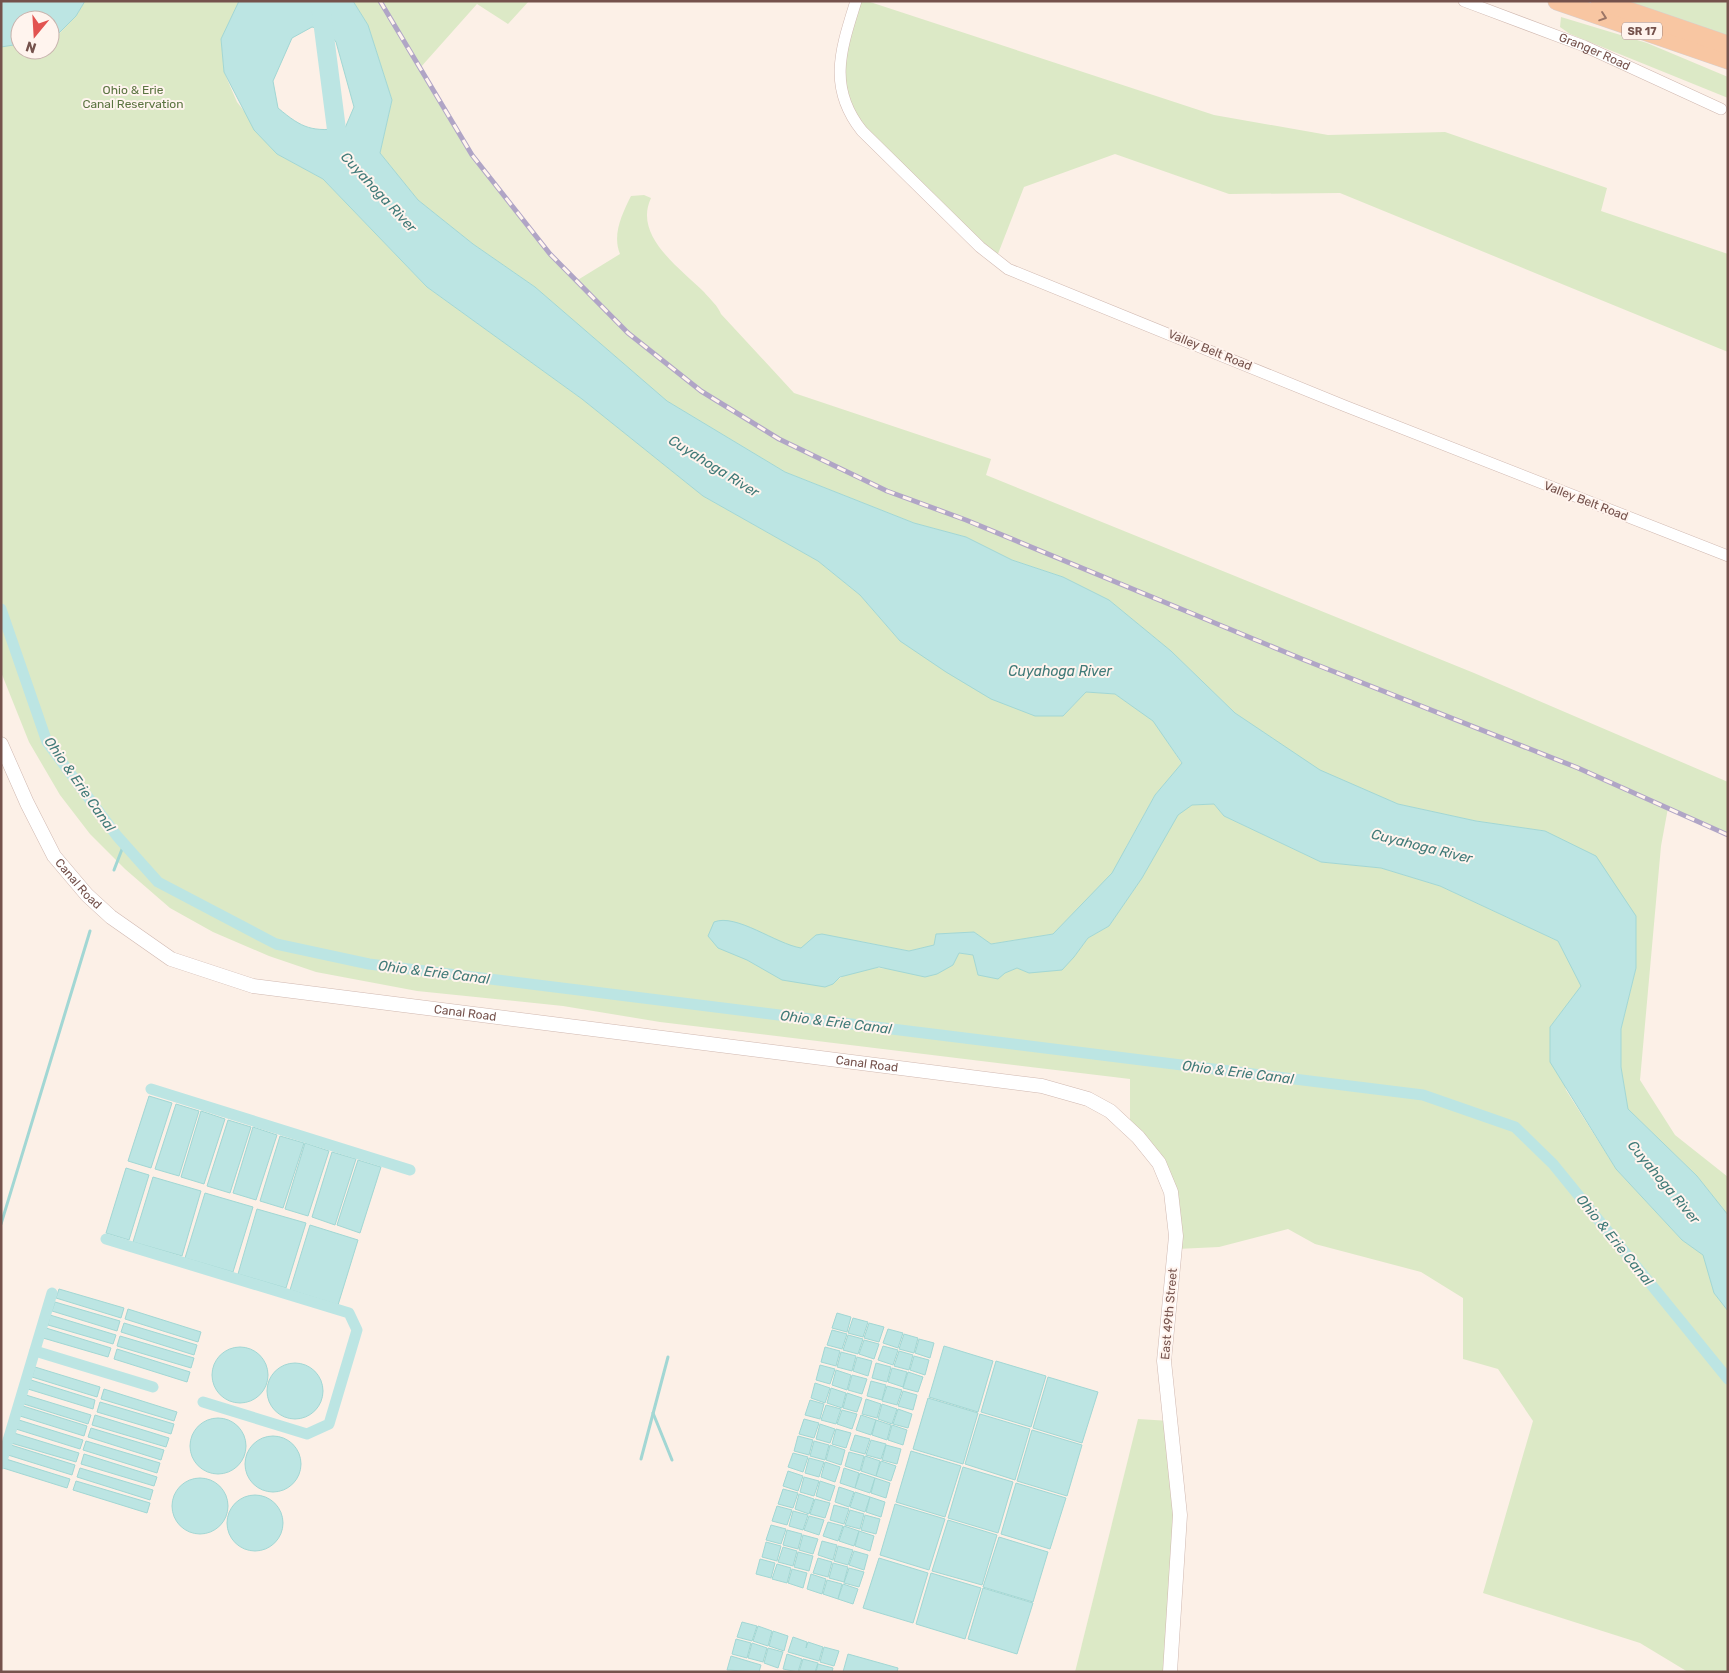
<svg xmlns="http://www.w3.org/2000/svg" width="1729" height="1673" viewBox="0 0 1729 1673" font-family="Rubik,sans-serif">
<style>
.green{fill:#dce9c6}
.water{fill:#bce5e3;stroke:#a2d7d4;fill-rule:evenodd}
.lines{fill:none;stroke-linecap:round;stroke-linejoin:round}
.stream{stroke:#a2d7d4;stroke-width:3}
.canal{stroke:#bce5e3;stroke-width:11}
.river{stroke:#bce5e3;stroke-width:19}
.minor-casing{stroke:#d0b8b0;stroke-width:12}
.tertiary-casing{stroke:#d0b8b0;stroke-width:15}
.primary-casing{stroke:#d8cfcd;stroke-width:19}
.minor{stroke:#fff;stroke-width:11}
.tertiary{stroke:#fff;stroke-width:14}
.primary{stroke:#f8c6a2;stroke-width:18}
.rail-casing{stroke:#b0a5c6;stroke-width:5}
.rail{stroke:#fff4ee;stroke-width:3;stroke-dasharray:9;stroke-linecap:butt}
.oneway{stroke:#9c7566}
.labels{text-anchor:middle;stroke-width:4;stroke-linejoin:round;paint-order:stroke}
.shield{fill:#fff4ee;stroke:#9e837d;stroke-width:1}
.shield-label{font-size:11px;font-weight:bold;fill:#75524c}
.street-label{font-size:12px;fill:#75524c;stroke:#fff4ee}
.park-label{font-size:12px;fill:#5b7441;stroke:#fff4ee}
.water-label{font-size:14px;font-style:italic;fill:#407a78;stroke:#fff4ee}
</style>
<rect width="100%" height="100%" fill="#fcf0e7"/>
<g class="green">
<path d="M85 1H239L221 39 224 72 237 102 277 154 323 179 427 287 582 399 703 496 818 561 860 595 900 641 1063 716 1086 692 1115 694 1154 721 1182 764 1155 795 1126 847 1120 866 1053 934 991 944 974 932 936 934 934 945 909 951 859 941 801 982 815 985 833 984C857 960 897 968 926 977L959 953 973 955 977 966 1005 973 1017 968 1029 973 1074 957 1088 938 1109 926 1142 878 1178 814 1192 805 1214 804 1224 816 1321 862 1381 868 1440 886 1558 941 1582 986 1550 1027 1566 1090 1616 1169 1682 1240 1704 1255 1714 1293 1728 1311V1672H1688L1640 1643 1483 1593 1533 1421 1498 1369 1463 1359V1298L1421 1272 1315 1244 1288 1229 1219 1247 1177 1249 1171 1192 1130 1129V1079L660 1022 563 1006 417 991 316 972 269 956 213 932 170 908 125 869 90 834 60 795 29 742 1 672V47L20 44V50H50V40L54 39 76 16Z"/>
<path d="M353 1H529L508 24 477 4 420 68C465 144 514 218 576 281L620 254C612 235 622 214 631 196L644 195 651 198C633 236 680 268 704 292 710 299 718 306 721 314L794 393 991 459 986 475 1474 673 1728 782V835L1668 808 1661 846 1640 1080 1675 1135 1728 1177V1215L1697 1176 1628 1109 1621 1067V1029L1636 968 1545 831 1476 821 1398 804 1319 770 1235 713 1171 651 1109 600 1063 577 1012 560 966 537 914 523 785 472 667 401 535 287 473 244 418 200 380 153 392 100 368 25Z"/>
<path d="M856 1H867L1214 115 1328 135 1445 132 1607 188 1601 211 1728 254V352L1340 193 1229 194 1115 154 1024 187 996 259 850 116 840 51Z"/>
<path d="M1600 1H1728V43Z"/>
<path d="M1561 17 1647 43 1728 77V98L1570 34 1560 27Z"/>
<path d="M1138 1419 1170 1421 1180 1515 1170 1672H1075Z"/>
</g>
<g class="water">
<path d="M1 1H85L76 16 53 39 50 40V20H20V44L1 47Z"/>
<path d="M239 1H353L368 25 392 100 380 153 418 200 473 244 535 287 667 401 785 472 914 523 966 537 1012 560 1063 577 1109 600 1171 651 1235 713 1320 770 1398 804 1476 821 1545 831 1596 856 1636 916V968L1621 1029V1067L1628 1109 1697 1176 1728 1215V1311L1714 1293 1703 1255 1682 1240 1616 1169 1550 1062V1027L1581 986 1558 941 1440 886 1381 868 1321 862 1224 816 1214 804 1192 805 1178 815 1142 878 1109 926 1088 938 1074 957 1062 970 1029 973 1017 968 1005 973 998 979 978 975 973 955 959 953 953 965 937 974 925 977 879 967 840 977 833 984 825 987 782 980 747 960 718 948 708 936 714 922C736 913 776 944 801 948L816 935 822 934 909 951 934 945 936 934 974 932 991 944 1053 934 1112 873 1155 795 1182 763 1153 721 1115 694 1086 692 1063 716H1035L991 699 946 672 900 641 860 595 818 561 703 496 582 399 427 287 323 179 277 154 254 130 224 72 221 39ZM312 27 327 31 336 42 354 107 345 128C312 132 303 129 278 108L273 81 292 38Z"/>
<path d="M149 1096 172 1103 151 1168 128 1161Z"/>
<path d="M176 1104 199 1111 179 1176 155 1169Z"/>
<path d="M201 1111 225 1119 204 1184 181 1177Z"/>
<path d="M228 1120 251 1127 230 1193 207 1186Z"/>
<path d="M253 1127 277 1135 256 1200 233 1193Z"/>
<path d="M280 1136 304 1143 283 1208 260 1201Z"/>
<path d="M305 1143 329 1151 308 1216 285 1209Z"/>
<path d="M332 1152 356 1159 335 1225 312 1217Z"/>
<path d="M358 1160 381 1167 360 1233 337 1225Z"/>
<path d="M126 1168 149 1175 129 1240 106 1233Z"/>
<path d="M153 1177 201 1191 182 1256 133 1242Z"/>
<path d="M205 1193 253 1207 233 1272 185 1258Z"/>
<path d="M257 1209 306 1223 286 1288 238 1274Z"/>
<path d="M310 1225 358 1240 338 1305 290 1290Z"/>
<path d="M59 1289 124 1308 121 1318 56 1298Z"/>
<path d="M55 1302 120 1321 117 1331 52 1311Z"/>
<path d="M128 1309 201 1332 198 1342 125 1319Z"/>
<path d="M837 1313 851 1317 847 1332 832 1328Z"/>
<path d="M50 1315 116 1335 113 1344 48 1325Z"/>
<path d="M853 1318 868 1322 863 1337 848 1333Z"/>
<path d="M124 1323 197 1345 194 1355 121 1332Z"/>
<path d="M869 1323 884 1327 879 1342 864 1338Z"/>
<path d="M46 1328 111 1348 108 1357 43 1338Z"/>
<path d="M888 1329 903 1333 898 1348 883 1343Z"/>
<path d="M832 1330 847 1334 842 1349 827 1345Z"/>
<path d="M904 1334 918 1338 914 1353 899 1349Z"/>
<path d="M848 1335 863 1339 858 1354 843 1350Z"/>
<path d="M120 1336 194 1358 191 1368 117 1346Z"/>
<path d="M919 1339 934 1343 930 1358 915 1353Z"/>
<path d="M864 1340 879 1344 874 1359 859 1354Z"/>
<path d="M883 1346 898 1350 893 1365 878 1360Z"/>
<path d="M944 1346 993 1361 978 1412 929 1397Z"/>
<path d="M825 1347 840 1351 836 1366 821 1362Z"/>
<circle cx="240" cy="1375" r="28"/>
<path d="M117 1349 190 1372 187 1382 114 1359Z"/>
<path d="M899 1351 913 1355 909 1370 894 1366Z"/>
<path d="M841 1352 856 1356 852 1371 837 1367Z"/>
<path d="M914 1356 929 1360 925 1375 910 1370Z"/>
<path d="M857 1357 872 1361 868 1376 853 1371Z"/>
<path d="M996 1361 1046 1376 1031 1427 981 1412Z"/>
<path d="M876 1363 891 1367 887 1382 872 1378Z"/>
<circle cx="295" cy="1391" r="28"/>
<path d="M820 1365 835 1369 830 1384 816 1380Z"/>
<path d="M35 1367 100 1387 97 1397 32 1377Z"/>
<path d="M892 1368 907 1372 903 1387 888 1382Z"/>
<path d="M836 1370 851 1375 847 1390 832 1385Z"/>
<path d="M908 1372 923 1377 918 1392 903 1388Z"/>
<path d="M852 1375 867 1379 862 1394 848 1390Z"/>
<path d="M1048 1377 1098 1392 1082 1443 1033 1428Z"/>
<path d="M31 1380 95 1400 93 1409 28 1389Z"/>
<path d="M871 1381 886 1385 882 1400 867 1396Z"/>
<path d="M815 1383 830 1388 825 1403 811 1398Z"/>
<path d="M887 1386 902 1390 897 1405 882 1401Z"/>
<path d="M831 1388 846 1393 842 1408 827 1403Z"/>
<path d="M104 1389 177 1412 174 1421 101 1399Z"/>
<path d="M903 1391 917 1395 913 1410 898 1406Z"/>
<path d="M847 1393 862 1398 857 1412 843 1408Z"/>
<path d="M26 1395 91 1415 88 1424 24 1404Z"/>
<path d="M928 1398 978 1413 963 1464 913 1449Z"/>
<path d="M866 1399 881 1404 877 1418 862 1414Z"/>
<path d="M810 1400 824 1404 820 1419 805 1415Z"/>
<path d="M100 1402 174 1424 171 1434 97 1412Z"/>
<path d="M882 1404 897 1409 892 1424 878 1419Z"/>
<path d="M826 1405 841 1409 836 1424 821 1420Z"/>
<path d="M23 1406 87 1426 84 1436 20 1416Z"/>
<path d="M898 1409 912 1414 908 1428 893 1424Z"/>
<path d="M842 1410 857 1414 852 1429 837 1424Z"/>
<path d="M980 1414 1030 1429 1015 1480 965 1464Z"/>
<path d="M95 1415 169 1438 166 1447 92 1425Z"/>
<path d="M861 1415 876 1420 871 1435 856 1430Z"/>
<circle cx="218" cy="1446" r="28"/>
<path d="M804 1419 819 1423 814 1438 799 1434Z"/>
<path d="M19 1420 83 1440 80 1449 16 1429Z"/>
<path d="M876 1420 891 1425 887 1440 872 1435Z"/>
<path d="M820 1424 835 1429 830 1443 816 1439Z"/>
<path d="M892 1425 907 1430 903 1445 888 1440Z"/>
<path d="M91 1428 164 1450 161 1460 88 1437Z"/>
<path d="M836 1429 851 1433 846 1448 832 1444Z"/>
<path d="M1032 1430 1082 1445 1067 1496 1017 1481Z"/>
<path d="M14 1433 79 1453 76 1462 11 1443Z"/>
<path d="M855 1435 870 1439 865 1454 850 1450Z"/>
<path d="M798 1436 813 1440 809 1455 794 1451Z"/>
<circle cx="273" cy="1464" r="28"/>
<path d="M871 1440 886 1444 881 1459 866 1455Z"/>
<path d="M86 1441 160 1463 157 1473 83 1450Z"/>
<path d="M814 1441 829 1445 825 1460 810 1456Z"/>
<path d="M11 1445 75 1465 72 1475 8 1455Z"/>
<path d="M830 1445 845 1450 841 1465 826 1460Z"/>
<path d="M886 1445 901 1449 897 1464 882 1460Z"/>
<path d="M911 1451 961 1466 945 1517 896 1502Z"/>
<path d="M849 1452 864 1456 860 1471 845 1466Z"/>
<path d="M793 1453 808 1457 803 1472 788 1467Z"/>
<path d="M84 1454 157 1477 154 1486 81 1464Z"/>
<path d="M865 1456 880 1461 876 1476 861 1471Z"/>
<path d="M809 1458 824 1462 819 1477 805 1473Z"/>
<path d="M6 1459 70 1479 67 1488 3 1468Z"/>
<path d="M881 1461 896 1466 891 1481 876 1476Z"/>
<path d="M825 1462 840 1467 835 1482 821 1477Z"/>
<path d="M963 1467 1013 1482 998 1533 948 1518Z"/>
<path d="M80 1468 153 1490 150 1500 77 1477Z"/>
<path d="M844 1468 859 1473 855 1488 840 1483Z"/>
<path d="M788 1471 803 1476 798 1491 783 1486Z"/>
<path d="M860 1473 875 1478 870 1493 855 1488Z"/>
<path d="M804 1477 819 1481 814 1496 800 1492Z"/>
<path d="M875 1478 890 1483 886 1498 871 1493Z"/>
<circle cx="200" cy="1506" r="28"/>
<path d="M76 1481 150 1503 147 1513 73 1490Z"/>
<path d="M820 1481 835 1486 830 1501 816 1496Z"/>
<path d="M1016 1483 1066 1498 1050 1549 1001 1534Z"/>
<path d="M839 1487 854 1492 849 1507 835 1502Z"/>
<path d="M783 1489 798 1493 793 1508 778 1504Z"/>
<path d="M855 1492 870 1497 865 1512 850 1507Z"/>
<path d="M799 1494 814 1499 809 1514 795 1509Z"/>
<circle cx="255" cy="1523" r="28"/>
<path d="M870 1497 885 1502 881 1517 866 1512Z"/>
<path d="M815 1499 830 1503 825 1518 810 1514Z"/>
<path d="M895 1504 945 1519 929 1570 880 1555Z"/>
<path d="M834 1505 849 1509 844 1524 830 1520Z"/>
<path d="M777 1506 792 1510 787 1525 772 1521Z"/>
<path d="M850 1510 864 1514 860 1529 845 1525Z"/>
<path d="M793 1511 808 1515 803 1530 789 1526Z"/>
<path d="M865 1515 880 1519 876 1534 861 1530Z"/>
<path d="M809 1516 824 1520 819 1535 804 1530Z"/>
<path d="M948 1520 997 1535 982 1585 932 1571Z"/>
<path d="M828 1522 843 1526 838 1541 823 1536Z"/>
<path d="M771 1525 786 1529 781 1544 766 1540Z"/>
<path d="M844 1526 859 1531 854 1546 839 1541Z"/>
<path d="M787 1530 802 1534 798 1549 783 1545Z"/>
<path d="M859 1531 874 1536 870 1551 855 1546Z"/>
<path d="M803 1535 818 1539 813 1554 799 1550Z"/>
<path d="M999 1537 1048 1552 1033 1602 983 1587Z"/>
<path d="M822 1541 837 1545 833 1560 818 1555Z"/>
<path d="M766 1542 781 1546 777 1561 762 1557Z"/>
<path d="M838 1546 853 1550 848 1565 834 1561Z"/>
<path d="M783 1547 797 1551 793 1566 778 1562Z"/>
<path d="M854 1551 868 1555 864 1570 849 1565Z"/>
<path d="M798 1552 813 1556 809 1571 794 1567Z"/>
<path d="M818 1558 832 1562 828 1577 813 1573Z"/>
<path d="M879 1558 928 1573 913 1623 863 1608Z"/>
<path d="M760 1559 775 1563 771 1578 756 1574Z"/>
<path d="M833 1563 848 1567 844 1582 829 1578Z"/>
<path d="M777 1564 791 1568 787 1583 772 1579Z"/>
<path d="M849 1568 864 1572 859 1587 844 1583Z"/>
<path d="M792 1569 807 1573 803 1588 788 1583Z"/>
<path d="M931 1573 981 1588 965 1639 916 1624Z"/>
<path d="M811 1574 826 1579 822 1594 807 1589Z"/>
<path d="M827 1580 842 1584 838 1599 823 1594Z"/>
<path d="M843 1584 858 1589 853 1604 838 1599Z"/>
<path d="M983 1588 1033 1603 1017 1654 968 1639Z"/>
<path d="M742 1622 757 1626 752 1641 737 1637Z"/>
<path d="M758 1626 772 1631 768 1646 753 1641Z"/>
<path d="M773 1631 788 1636 784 1651 769 1646Z"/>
<path d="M793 1637 807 1642 806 1648 808 1642 823 1647 819 1661 788 1652Z"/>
<path d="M736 1639 751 1643 747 1658 732 1654Z"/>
<path d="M752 1643 767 1648 763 1662 748 1658Z"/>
<path d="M824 1647 839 1651 834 1666 820 1662Z"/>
<path d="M768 1648 783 1652 778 1668 764 1663Z"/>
<path d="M787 1654 802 1659 798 1672 783 1669Z"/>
<path d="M848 1654 898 1668 897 1672H843Z"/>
<path d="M731 1656 761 1665 759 1672 727 1670Z"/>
<path d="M803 1659 818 1663 815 1672H799Z"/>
<path d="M818 1664 833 1668 832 1672H816Z"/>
</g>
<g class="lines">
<g class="stream">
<path d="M114 870 124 844"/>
<path d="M1 1224 90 931"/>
<path d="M653 1413 672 1460"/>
<path d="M641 1459 668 1357"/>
</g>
<g class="canal">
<path d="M1 609 47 742 117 836 158 882 276 944 369 964 1423 1095 1515 1127 1553 1164 1728 1379"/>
<path d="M151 1089 410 1170"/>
<path d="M106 1239 349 1313 357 1330 329 1424 307 1434 203 1402"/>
<path d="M35 1351 153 1387"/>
<path d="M1 1464 52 1293"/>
</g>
<path class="river" d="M320 1 339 149 342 153"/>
<defs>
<g id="minor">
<path d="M856 1C841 49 827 87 862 131L980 247 1008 269 1345 406 1728 556"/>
<path id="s1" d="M1464 1 1584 46 1721 109"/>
</g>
<g id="tertiary">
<path id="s2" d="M1 744 27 803 54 856 87 895 111 917 171 959 253 986 1042 1086 1088 1099 1110 1111 1138 1137 1159 1163 1171 1192 1176 1236 1164 1361 1180 1515 1170 1672"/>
</g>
<g id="primary">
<path d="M1557 1 1728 60"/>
<path d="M1600 1 1728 45"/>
</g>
</defs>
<use href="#minor" class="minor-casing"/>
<use href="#tertiary" class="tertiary-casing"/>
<use href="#primary" class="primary-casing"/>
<use href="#minor" class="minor"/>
<use href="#tertiary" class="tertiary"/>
<use href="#primary" class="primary"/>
<defs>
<path id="rail" d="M380 1 472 155 550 254 628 333 701 391 779 439 887 491 966 520 1302 659 1578 768 1728 835"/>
</defs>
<use href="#rail" class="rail-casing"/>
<use href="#rail" class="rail"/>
</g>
<defs><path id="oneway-chevron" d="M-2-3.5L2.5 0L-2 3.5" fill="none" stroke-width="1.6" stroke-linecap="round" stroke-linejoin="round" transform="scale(1.25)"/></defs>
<use class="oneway" href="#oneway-chevron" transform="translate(1603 17) rotate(19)"/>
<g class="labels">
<rect class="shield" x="1622" y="22.5" width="40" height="17" rx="4"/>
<g class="shield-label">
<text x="1642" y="35">SR 17</text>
</g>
<g class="street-label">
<text dy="4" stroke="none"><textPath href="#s1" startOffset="140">Granger Road</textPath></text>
<text transform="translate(1210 350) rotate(22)" y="4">Valley Belt Road</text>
<text transform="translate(1586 501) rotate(21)" y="4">Valley Belt Road</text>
<text dy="4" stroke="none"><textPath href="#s2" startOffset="161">Canal Road</textPath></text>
<text dy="4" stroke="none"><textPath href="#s2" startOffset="581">Canal Road</textPath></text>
<text dy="4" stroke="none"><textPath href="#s2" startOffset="986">Canal Road</textPath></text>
<text transform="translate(1169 1314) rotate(-85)" y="4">East 49th Street</text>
</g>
<g class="park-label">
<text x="133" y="94">Ohio &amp; Erie<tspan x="133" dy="14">Canal Reservation</tspan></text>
</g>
<g class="water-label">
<text transform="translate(379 192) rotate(47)" y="5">Cuyahoga River</text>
<text transform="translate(714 466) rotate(32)" y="5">Cuyahoga River</text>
<text x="1060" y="676">Cuyahoga River</text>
<text transform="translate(80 784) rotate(55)" y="5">Ohio &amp; Erie Canal</text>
<text transform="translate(1422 846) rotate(14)" y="5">Cuyahoga River</text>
<text transform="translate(434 972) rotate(7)" y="5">Ohio &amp; Erie Canal</text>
<text transform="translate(836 1022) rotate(7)" y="5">Ohio &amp; Erie Canal</text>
<text transform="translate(1238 1072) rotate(7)" y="5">Ohio &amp; Erie Canal</text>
<text transform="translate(1664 1182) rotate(50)" y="5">Cuyahoga River</text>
<text transform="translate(1615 1240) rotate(51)" y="5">Ohio &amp; Erie Canal</text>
</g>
</g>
<rect width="1729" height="1673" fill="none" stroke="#75524c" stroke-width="5"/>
<g transform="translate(35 35) rotate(198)"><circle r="24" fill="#fff4ee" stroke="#c8b3ad"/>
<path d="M0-4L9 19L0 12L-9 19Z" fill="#e25350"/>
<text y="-8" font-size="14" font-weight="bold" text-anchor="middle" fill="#75524c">N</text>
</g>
</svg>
